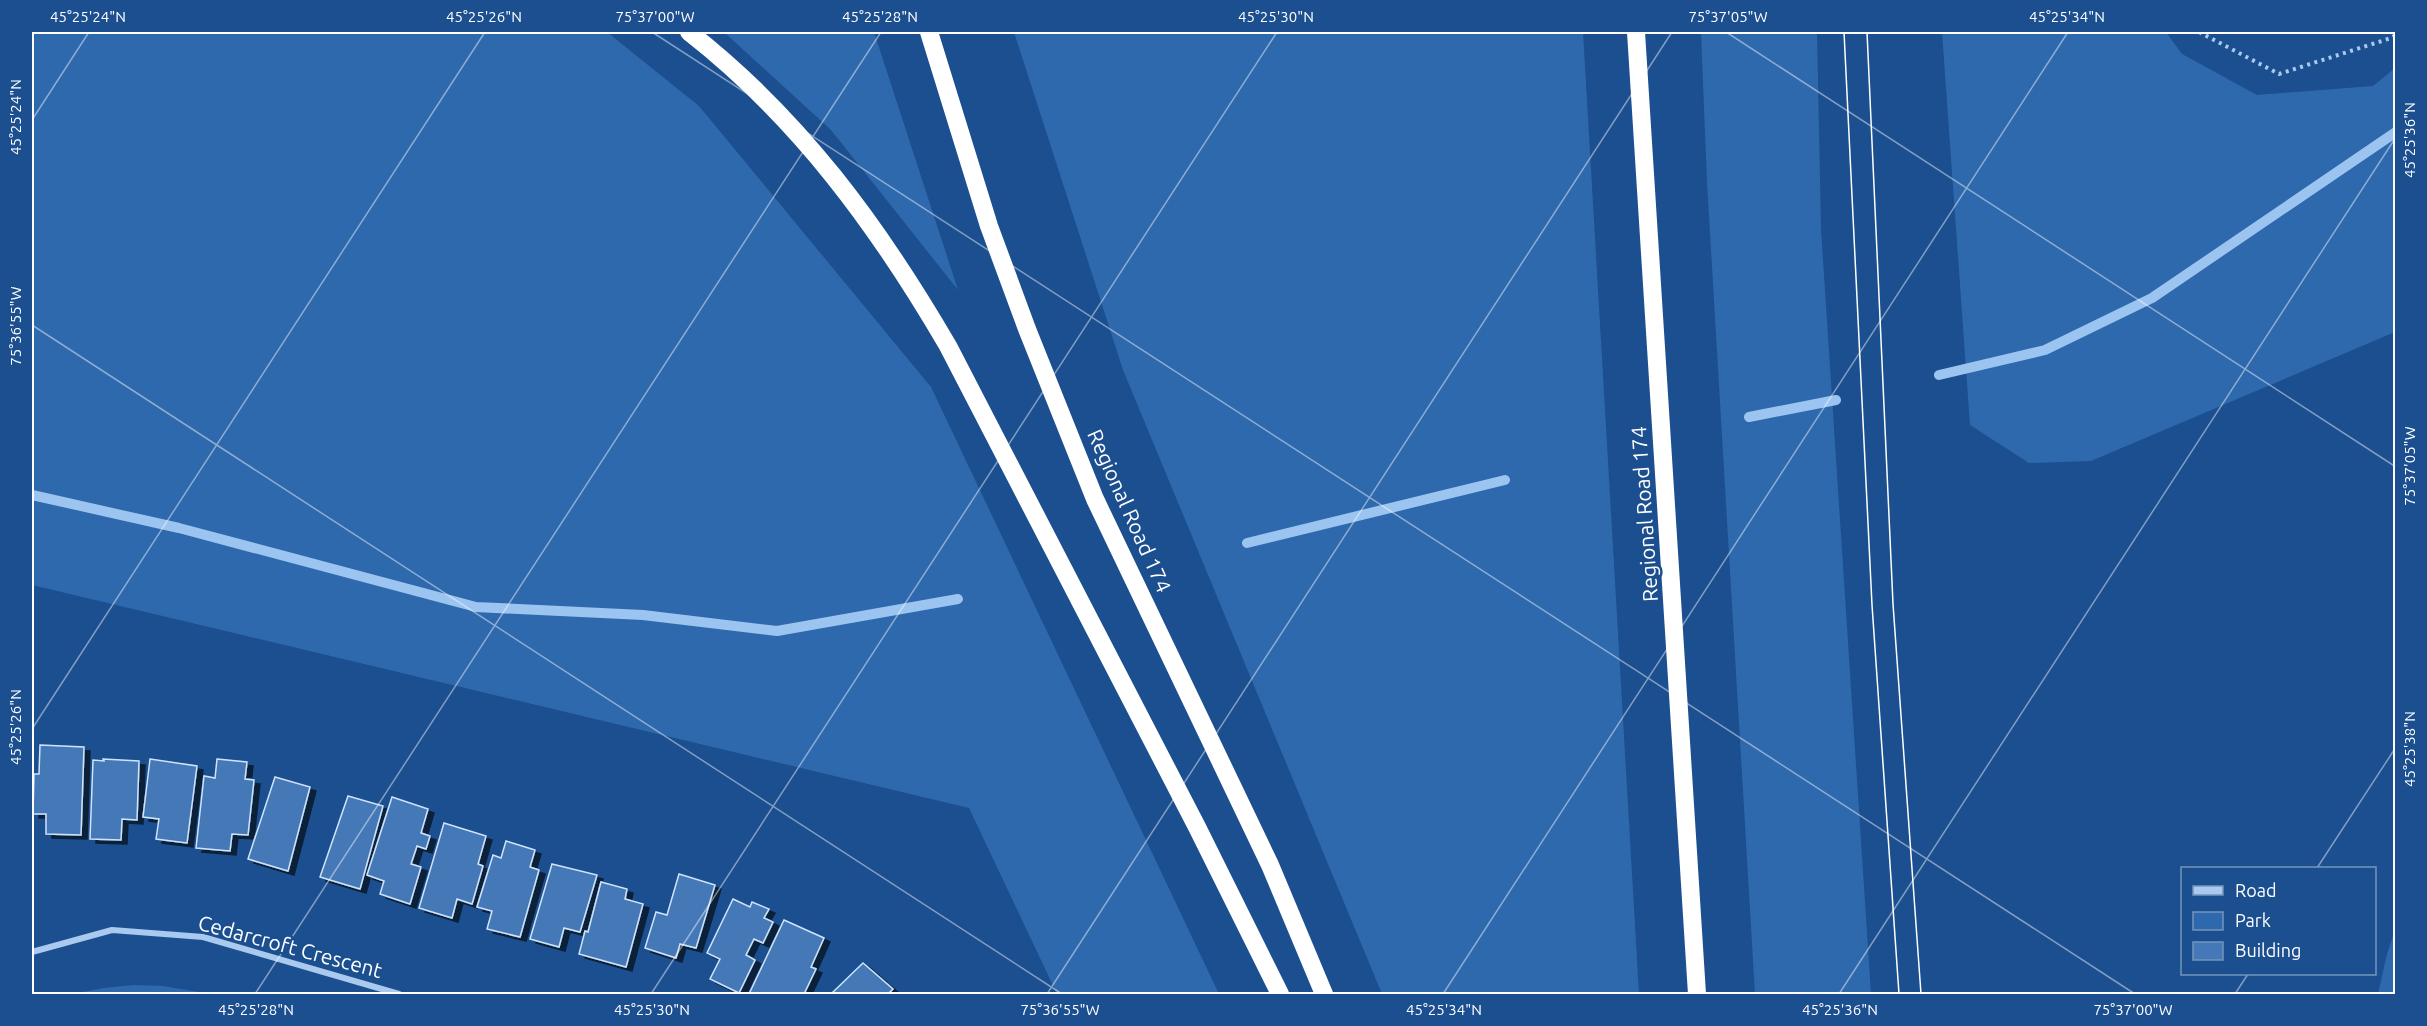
<svg xmlns="http://www.w3.org/2000/svg" width="2427" height="1026" viewBox="0 0 2427 1026" font-family="Ubuntu,sans-serif">
<style>
.green{fill:#2e69ad}
.lines{fill:none;stroke-linecap:round;stroke-linejoin:round}
.stream{stroke:#9cc4f0;stroke-width:10}
.building{fill:#4478b7;stroke:#cfe3fa;stroke-width:1.5;filter:url(#shadow)}
.path{stroke:#a9c9ee;stroke-width:4;stroke-dasharray:3 4.5;stroke-linecap:butt}
.minor{stroke:#a9c9ee;stroke-width:6}
.motorway{stroke:#fff;stroke-width:18}
.tram{stroke:#fff;stroke-width:1.5}
.ticks{fill:none;stroke:#fff;stroke-width:1.5;stroke-opacity:0.45}
.labels{text-anchor:middle;stroke-width:5;stroke-linejoin:round;paint-order:stroke}
.street-label{font-size:21px;fill:#fff;stroke:#1b4f8f}
.neatline{fill:none;stroke:#fff;stroke-width:2}
.ticks-label{font-size:15px;text-anchor:middle;fill:#fff}
</style>
<defs>
<filter id="shadow"><feDropShadow dx="6" dy="4" stdDeviation="0" flood-color="#0009"/></filter>
</defs>
<rect width="100%" height="100%" fill="#1b4f8f"/>
<g class="green">
<path d="M32 32H607L699 106 931 387 1219 994H1057L969 808 32 585Z"/>
<path d="M724 32H874L958 290 831 130Z"/>
<path d="M1014 32H1583L1639 994H1382L1123 370Z"/>
<path d="M1701 32H1817L1821 229 1871 994H1755L1707 182Z"/>
<path d="M1942 32H2166L2182 54 2257 95 2373 86 2395 68V332L2091 461 2029 463 1970 425Z"/>
<path d="M2395 930V994H2378L2387 954Z"/>
<path d="M133 985 163 986 211 994H72L104 988Z"/>
</g>
<g class="lines">
<g class="stream">
<path d="M1939 375 2045 350 2152 298 2396 132"/>
<path d="M1749 417 1836 400"/>
<path d="M32 495 179 528 476 607 643 615 777 631 958 599"/>
<path d="M1247 543 1505 480"/>
</g>
</g>
<g class="building">
<path d="M40 745 84 747 81 835 46 834V814H33L34 774H39Z"/>
<path d="M103 759 139 761 137 820 122 819 121 840 90 839 93 760 104 761Z"/>
<path d="M150 759 197 766 187 843 156 839 159 819 143 817Z"/>
<path d="M217 759 247 762 245 779 254 780 248 835 232 834 230 851 196 848 204 776 215 778Z"/>
<path d="M275 777 310 787 288 871 248 859Z"/>
<path d="M348 796 383 806 360 889 320 877Z"/>
<path d="M392 797 428 809 421 833 430 836 426 849 417 846 411 864 421 867 410 904 380 894 384 881 367 875Z"/>
<path d="M444 823 486 836 478 864 483 866 472 904 457 899 452 918 419 908Z"/>
<path d="M506 841 535 850 530 867 539 870 520 937 487 929 492 911 477 907 493 855 501 858Z"/>
<path d="M552 864 597 875 580 932 564 928 559 947 530 939Z"/>
<path d="M679 874 715 885 696 948 680 944 676 958 645 948 656 912 667 915Z"/>
<path d="M601 882 627 889 625 899 643 904 626 967 579 954 585 931 588 932Z"/>
<path d="M733 899 750 907 752 902 769 909 764 918 773 922 763 943 754 939 746 955 755 960 739 993 710 979 720 959 707 953Z"/>
<path d="M784 920 824 938 811 967 816 969 804 994H749Z"/>
<path d="M863 963 893 989 888 994H831Z"/>
</g>
<g class="lines">
<path class="path" d="M2199 32 2279 74 2391 38 2396 35"/>
<path class="minor" d="M32 952 112 930 203 937 399 994"/>
<g class="motorway">
<path d="M689 32C799 118 878 226 948 346L1197 827 1280 994"/>
<path d="M929 32 989 226 1027 329 1095 499 1270 865 1324 994"/>
<path d="M1636 32 1697 994"/>
</g>
<g class="tram">
<path d="M1844 32 1872 605 1899 994"/>
<path d="M1867 32 1893 604 1921 994"/>
</g>
</g>
<path class="ticks" d="M652 32 2135 994M1726 32 2396 467M32 120 89 32M32 325 1062 994M32 729 485 32M2317 868 2396 747M255 994 881 32M651 994 1277 32M1047 994 1672 32M1443 994 2068 32M1839 994 2396 137M2235 994 2248 974"/>
<g class="labels">
<g class="street-label">
<text transform="translate(1129 511) rotate(66)" y="7">Regional Road 174</text>
<text transform="translate(1645 514) rotate(-94)" y="7">Regional Road 174</text>
<text transform="translate(290 947) rotate(15)" y="7">Cedarcroft Crescent</text>
</g>
</g>
<rect width="2427" height="1026" fill="none" stroke="#1b4f8f" stroke-width="66"/>
<rect x="2181" y="867" width="195" height="108" fill="#1b4f8f" stroke="#7695bc" stroke-width="1.5"/>
<rect x="2193" y="886" width="30" height="9" fill="#a9c9ee" stroke="#7695bc" stroke-width="1.5"/>
<text x="2235" y="897" font-size="18" fill="#ffffff">Road</text>
<rect x="2193" y="912" width="30" height="18" fill="#2e69ad" stroke="#7695bc" stroke-width="1.5"/>
<text x="2235" y="927" font-size="18" fill="#ffffff">Park</text>
<rect x="2193" y="942" width="30" height="18" fill="#4478b7" stroke="#7695bc" stroke-width="1.5"/>
<text x="2235" y="957" font-size="18" fill="#ffffff">Building</text>
<rect x="33" y="33" width="2361" height="960" class="neatline"/>
<g class="ticks-label">
<text x="88" y="22">45°25'24"N</text>
<text x="484" y="22">45°25'26"N</text>
<text x="655" y="22">75°37'00"W</text>
<text x="880" y="22">45°25'28"N</text>
<text x="1276" y="22">45°25'30"N</text>
<text x="1728" y="22">75°37'05"W</text>
<text x="2067" y="22">45°25'34"N</text>
<text transform="translate(16 117) rotate(-90)" y="5">45°25'24"N</text>
<text transform="translate(2410 140) rotate(-90)" y="5">45°25'36"N</text>
<text transform="translate(16 326) rotate(-90)" y="5">75°36'55"W</text>
<text transform="translate(2410 466) rotate(-90)" y="5">75°37'05"W</text>
<text transform="translate(16 727) rotate(-90)" y="5">45°25'26"N</text>
<text transform="translate(2410 749) rotate(-90)" y="5">45°25'38"N</text>
<text x="256" y="1015">45°25'28"N</text>
<text x="652" y="1015">45°25'30"N</text>
<text x="1060" y="1015">75°36'55"W</text>
<text x="1444" y="1015">45°25'34"N</text>
<text x="1840" y="1015">45°25'36"N</text>
<text x="2133" y="1015">75°37'00"W</text>
</g>
</svg>
